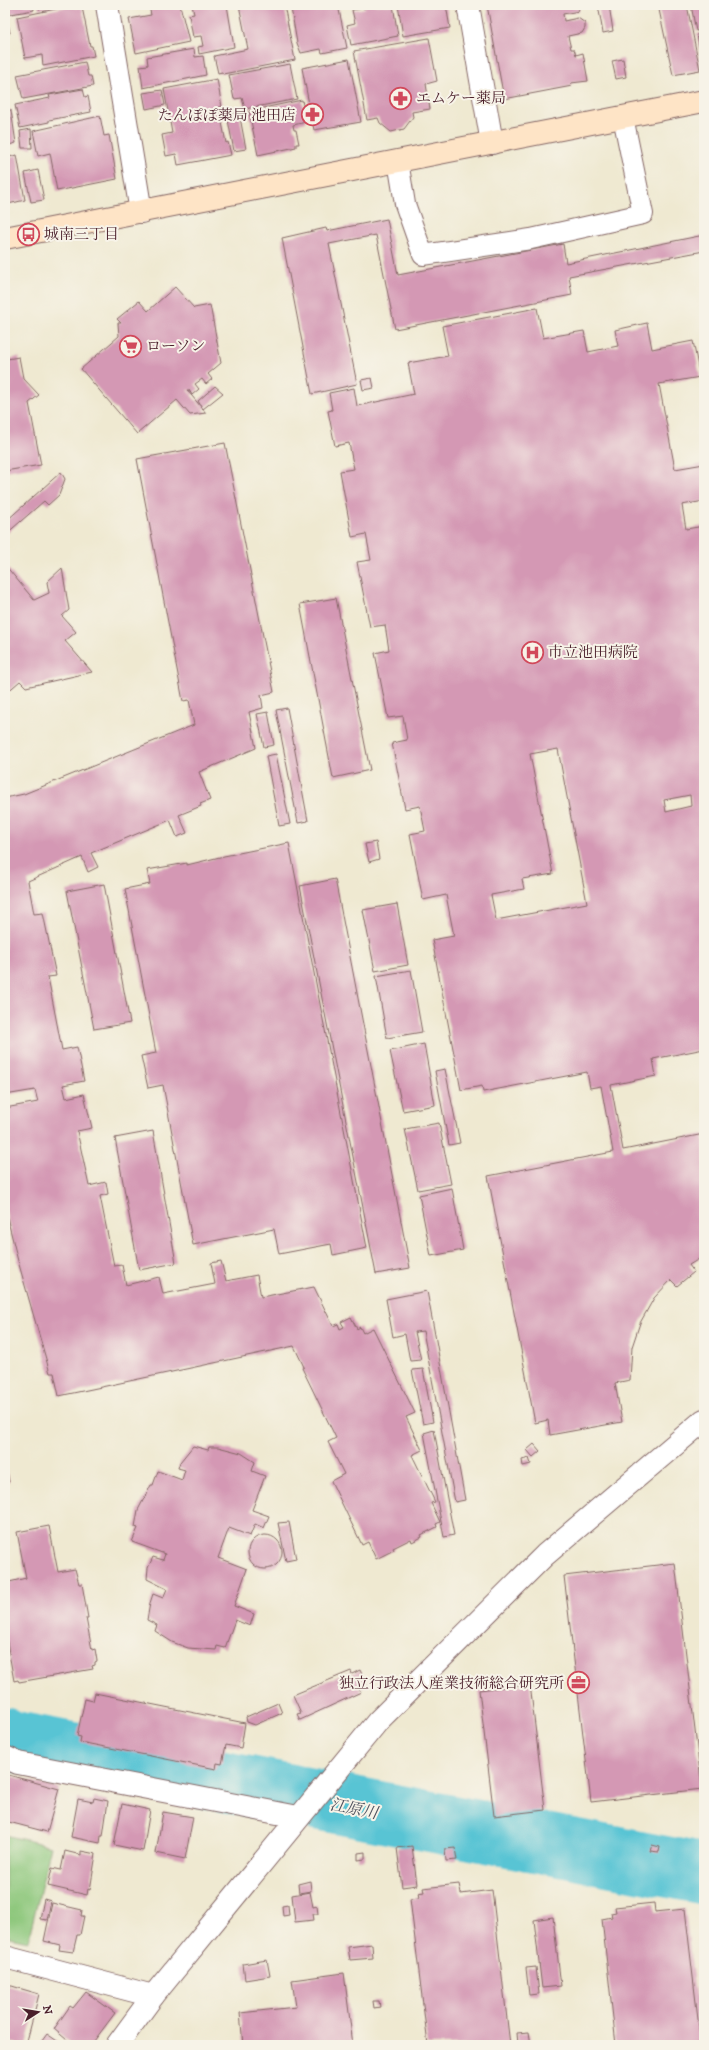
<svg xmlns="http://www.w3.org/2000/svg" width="709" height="2050" viewBox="0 0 709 2050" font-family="'IM FELL DW Pica','Noto Serif JP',serif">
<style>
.green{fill:#8dc77c;stroke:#6c7354}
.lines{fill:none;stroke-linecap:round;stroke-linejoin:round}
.river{stroke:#59c4d4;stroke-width:61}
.building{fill:#d498b4;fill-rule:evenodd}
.lane-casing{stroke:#846665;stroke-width:22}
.street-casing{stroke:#846665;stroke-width:24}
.secondary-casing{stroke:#846665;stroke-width:24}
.lane{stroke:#fff;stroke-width:20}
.street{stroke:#fff;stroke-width:22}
.secondary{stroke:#fee4c6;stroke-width:22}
.labels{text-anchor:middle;stroke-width:4;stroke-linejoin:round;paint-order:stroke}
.poi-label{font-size:15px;fill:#4a1f2b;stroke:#f7f3e8;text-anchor:start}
.water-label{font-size:16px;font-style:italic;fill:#4e515e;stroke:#f7f3e8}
</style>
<rect width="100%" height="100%" fill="#f7f3e8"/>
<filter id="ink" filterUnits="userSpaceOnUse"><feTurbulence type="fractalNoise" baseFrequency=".025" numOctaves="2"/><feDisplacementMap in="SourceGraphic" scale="8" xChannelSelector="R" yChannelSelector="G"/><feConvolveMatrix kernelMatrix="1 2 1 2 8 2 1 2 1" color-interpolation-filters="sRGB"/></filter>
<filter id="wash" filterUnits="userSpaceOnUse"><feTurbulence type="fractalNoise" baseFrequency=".012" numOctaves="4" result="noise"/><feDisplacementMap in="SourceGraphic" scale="16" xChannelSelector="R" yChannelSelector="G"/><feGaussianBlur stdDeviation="0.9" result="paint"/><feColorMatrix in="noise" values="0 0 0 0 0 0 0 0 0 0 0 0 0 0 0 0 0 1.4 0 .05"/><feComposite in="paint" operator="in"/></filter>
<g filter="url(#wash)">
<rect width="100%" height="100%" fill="#efe9d1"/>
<path class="green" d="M5 1835 51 1846 28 1941 5 1936Z"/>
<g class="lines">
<path class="river" d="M5 1738 12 1741 704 1874"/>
</g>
<g id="blocks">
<g class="building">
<path d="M5 5H33L34 10 5 15Z"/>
<path d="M38 5H58V6L39 9Z"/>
<path d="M75 5V8L82 7 90 46H92L94 56 43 66 42 55 25 58 17 17Z"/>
<path d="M156 5H180L189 42 136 53 129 19 151 15 149 6Z"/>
<path d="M192 5H227L234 47 199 54 198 47 203 46 201 36 193 37 189 15 194 14Z"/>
<path d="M239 5H284L295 60 223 74 222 72 218 73 214 56 248 49Z"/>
<path d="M296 5H338L347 48 322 53 321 49 301 53 297 43 291 8 297 7Z"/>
<path d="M364 5H393L398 36 351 45 347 25 355 23 352 10 365 8Z"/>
<path d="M398 5H446L450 28 403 36Z"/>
<path d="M487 5H578L579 11 563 14 564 21 578 18 585 23V28L582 33 568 36 571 49H574L576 55 583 53 588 81 571 83 572 86 504 99Z"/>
<path d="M598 5H609L613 31 603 33Z"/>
<path d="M658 5H687L700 70 673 75Z"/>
<path d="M691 5H704V29L696 31Z"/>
<path d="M7 19 10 33 5 34V20Z"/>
<path d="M704 33V62H702L697 34Z"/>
<path d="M429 38 437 81 426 84 430 109 412 112 413 117 404 129 391 132 380 123 378 118 367 120 354 51Z"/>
<path d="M194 49 195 57 203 56 206 75 143 88 140 66 148 65 147 57Z"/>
<path d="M349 59 361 122 314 130 302 68Z"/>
<path d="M623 59 626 77 616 79 612 61Z"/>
<path d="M85 62 88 76H91L93 86 23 99 17 75Z"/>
<path d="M290 64 297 99 245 109 242 98 234 99 229 75Z"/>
<path d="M217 79 222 107H219L226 143 228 142 231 155 178 165 176 154 166 156 162 135 172 133 164 89Z"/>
<path d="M83 89 85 97 88 96 91 112 49 120V122L20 128 15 105 50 98 49 95Z"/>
<path d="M162 90 165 105 146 109 143 93Z"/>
<path d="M5 96 9 110H11L16 143 5 146Z"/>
<path d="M302 100 306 122 293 125 294 130H296L299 144H296V147L258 155 249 111Z"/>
<path d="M239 112 246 149 234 151 227 115Z"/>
<path d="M100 116 104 136 109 135 117 179 57 191 50 153 38 156 33 131Z"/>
<path d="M31 129 32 148H22L20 131Z"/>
<path d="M17 155 25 200 8 204V207H5V158Z"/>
<path d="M38 170 44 200 31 202 25 173Z"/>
<path d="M387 219 398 275 563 244 566 263 704 235V251L569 276 572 295 395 329 376 235 329 244 357 384 312 394 282 238 326 228 327 231Z"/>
<path d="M175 287 194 308 210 305 221 363 208 374 212 379 206 384 202 379 195 384 199 389 192 395 189 390H187L206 413 190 415 177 400 137 434 81 369 119 336 118 323H121L117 319 139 301 148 311Z"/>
<path d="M537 308 543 338 584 331 588 352 618 346 615 330 647 323 652 349 693 341 700 377 659 384 675 469 704 464V501L682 505 686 529 704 526V1049L653 1059 656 1076 611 1085 623 1150 704 1134V1256L689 1265 694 1272 677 1286 671 1280 654 1298 640 1323 632 1347 630 1380 615 1383 622 1422 550 1435 548 1420 535 1423 488 1176 613 1152 601 1086 590 1088 587 1072 483 1092 482 1086 461 1090 432 940 454 936 446 895 423 900 410 834 425 831 420 806 405 809 392 743 407 740 403 716 388 718 375 653 389 650 385 625 370 627 357 562 371 560 366 534 352 537 340 471 354 469 349 443 335 446 328 411 332 410 329 393 354 388 357 406 414 394 408 363 448 356 442 326ZM558 749 587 903 496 920 491 895 524 889 522 879 553 874 530 754ZM690 795 691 806 666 812 664 800Z"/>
<path d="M5 357 7 359 19 357 23 378 39 395 29 403 41 465 5 471Z"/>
<path d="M372 378 374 388 363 390 361 380Z"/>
<path d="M215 386 223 393 203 409 198 401Z"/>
<path d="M225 443 274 692 261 695 263 708 249 712 256 748 199 772 210 800 200 804 201 806 179 815 187 833 177 837 170 820 91 853 98 867 88 872 82 857 28 881 34 914 43 913 56 976 48 977 62 1050 77 1047 84 1081 63 1085 66 1098 84 1094 92 1128 77 1131 89 1186 106 1182 108 1194 100 1196 114 1266 122 1265 126 1285 159 1277 163 1294 215 1284 211 1263 221 1261 226 1281 257 1275 261 1297 314 1287 333 1326 338 1324 340 1329 344 1327 341 1322 351 1317 357 1329 360 1327 363 1333 373 1328 415 1413 406 1417 422 1450 412 1455 435 1502 431 1503 440 1522 436 1524 437 1527 421 1535 422 1537 412 1542 411 1539 393 1548 394 1550 376 1559 368 1542 362 1545 331 1481 344 1474 328 1442 336 1438 302 1368 304 1367 294 1346 59 1396 54 1373H50L18 1261 5 1209V1108L38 1102 35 1090 5 1095V798L24 794 194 725 189 700 183 701 137 459Z"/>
<path d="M61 472 65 479 59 495 48 505 44 501 5 535V522Z"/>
<path d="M5 565 34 600 49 593 47 582 62 568 69 610 62 616 76 632 65 641 92 672 26 687 20 681 5 694Z"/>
<path d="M336 598 370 770 333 778 300 604Z"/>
<path d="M287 708 308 821 298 823 276 710Z"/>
<path d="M268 712 274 745 264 747 257 714Z"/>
<path d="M276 754 290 824 279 826 266 756Z"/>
<path d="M376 842 379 859 369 862 365 844Z"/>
<path d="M289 843 367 1248 333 1255 331 1244 279 1254 274 1229 193 1245 163 1085 148 1088 141 1056 156 1053 125 889 150 884 147 870 187 863V865L224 856Z"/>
<path d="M335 879 410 1268 376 1274 300 886Z"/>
<path d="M104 884 130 1023 94 1029 67 891Z"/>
<path d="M397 904 408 965 375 971 363 910Z"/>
<path d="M411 970 422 1032 387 1038 376 976Z"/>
<path d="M424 1044 435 1105 403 1111 390 1051Z"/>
<path d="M445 1069 460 1143 449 1145 435 1071Z"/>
<path d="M439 1123 451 1184 418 1190 405 1129Z"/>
<path d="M153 1131 176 1263 139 1270 115 1138Z"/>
<path d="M452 1188 463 1250 431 1256 419 1195Z"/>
<path d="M427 1291 465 1500 455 1502 423 1331 415 1332 421 1360 410 1361 405 1334 393 1337 386 1299Z"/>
<path d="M423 1369 433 1422 423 1424 412 1370Z"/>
<path d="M434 1430 454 1535 444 1537 424 1433Z"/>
<path d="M534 1444 540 1451 533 1457 527 1450Z"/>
<path d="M193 1446 208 1450 209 1447H218L241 1453 255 1462 252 1471 265 1476 252 1510 269 1516 264 1528 255 1524 250 1536 229 1528 218 1558 247 1569 234 1606 254 1614 250 1626 235 1620 225 1648 217 1646 216 1650 188 1648 172 1642 155 1631 157 1625 147 1620 150 1603 153 1594 163 1598 167 1589 147 1579 148 1568 153 1557 163 1560 165 1554 132 1542 138 1528 135 1527 138 1510 151 1485H153L158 1471 182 1480 185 1470 178 1468 180 1462Z"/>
<path d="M529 1458 531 1464 523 1466 522 1460Z"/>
<path d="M6 1465 9 1482 5 1483V1466Z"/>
<path d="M289 1522 296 1559 286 1561 278 1523Z"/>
<path d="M49 1526 58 1572 75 1569 79 1584H82L88 1618H86L92 1650 95 1649 97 1661 95 1662V1665L92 1666 93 1669 19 1682 18 1680 14 1681 5 1631V1583L26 1578 17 1532Z"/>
<circle cx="265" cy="1552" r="17"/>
<path d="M675 1563 702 1789 591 1802 564 1576Z"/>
<path d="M360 1670 367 1686 359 1689 361 1692 300 1720 297 1714 301 1713 293 1695 351 1671 352 1674Z"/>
<path d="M530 1684 545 1810 494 1816 479 1690Z"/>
<path d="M95 1693 245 1723 241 1748 226 1745 222 1764 217 1763 216 1769 80 1742 81 1737 77 1736 85 1699 93 1701Z"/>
<path d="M278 1703 282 1713 255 1725 247 1722 246 1717Z"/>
<path d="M5 1774 59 1789 47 1832 5 1821Z"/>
<path d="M94 1798 108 1801 103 1836H101L100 1843 71 1837 78 1799 93 1802Z"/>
<path d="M122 1804 150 1810 143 1851 114 1845Z"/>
<path d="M163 1812 193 1817 185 1859 156 1853Z"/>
<path d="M652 1845 660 1847 659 1852 650 1851Z"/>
<path d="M412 1846 417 1885 402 1887 397 1848Z"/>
<path d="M455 1848 457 1860 446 1861 445 1849Z"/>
<path d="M65 1851 81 1855V1851L96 1854 90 1890 88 1889 87 1895 48 1886 52 1868 61 1870Z"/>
<path d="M365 1852V1859L358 1860V1853Z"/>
<path d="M310 1881 311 1891 299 1893 298 1884Z"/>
<path d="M459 1884 461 1894 492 1890 510 2045H428L410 1899 419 1898 418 1893 424 1892 423 1888Z"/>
<path d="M310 1892 313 1907 317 1906 318 1914H313L314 1920 295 1922 292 1895Z"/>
<path d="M44 1899 51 1901 47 1920 40 1919Z"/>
<path d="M52 1903 82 1910 81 1916H84L80 1935H77L73 1952 59 1950 60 1945 44 1941Z"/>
<path d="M654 1903 655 1912 685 1909 701 2045H616L602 1919 612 1917 611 1913 616 1912 615 1907Z"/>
<path d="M288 1905 289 1915 283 1916 282 1906Z"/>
<path d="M553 1917 561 1986 542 1988 534 1920Z"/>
<path d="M372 1944 373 1958 350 1960 348 1947Z"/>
<path d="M267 1960 270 1976 245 1980 243 1964Z"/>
<path d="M536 1967 539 1994 529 1995 526 1968Z"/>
<path d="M344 1973 353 2045H243L240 2013 296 2007 292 1980Z"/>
<path d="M5 1984 39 1994 26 2045 5 2042Z"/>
<path d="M86 1992 115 2013 91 2045H73L54 2029 70 2006 73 2008Z"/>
<path d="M373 2001H379L380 2007 374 2008Z"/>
<path d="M529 2032 531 2045H518L517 2033Z"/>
<path d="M47 2034 63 2045H39Z"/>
</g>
</g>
</g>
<g filter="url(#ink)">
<use href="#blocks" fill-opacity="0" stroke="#846665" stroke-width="1"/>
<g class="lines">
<defs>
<path id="lane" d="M398 161 405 204 423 255 531 239 643 214 623 117"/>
<g id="street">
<path d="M107 5 141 212"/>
<path d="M468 5 492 143"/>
<path d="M5 1757 18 1763 298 1817"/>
<path d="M5 1957 153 1996"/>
<path d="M117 2045 153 1996 378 1721 545 1555 704 1420"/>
</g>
<path id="secondary" d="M5 238 704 101"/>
</defs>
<use href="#lane" class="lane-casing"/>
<use href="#street" class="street-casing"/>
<use href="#secondary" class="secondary-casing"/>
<use href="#lane" class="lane"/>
<use href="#street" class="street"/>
<use href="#secondary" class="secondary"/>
</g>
</g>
<defs>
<symbol id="pharmacy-ring" viewBox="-11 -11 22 22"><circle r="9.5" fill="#f7f3e8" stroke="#d1495b" stroke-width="1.5"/><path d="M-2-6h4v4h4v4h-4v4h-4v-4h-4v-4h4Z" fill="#d1495b"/></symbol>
<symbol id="bus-ring" viewBox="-11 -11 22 22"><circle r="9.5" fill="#f7f3e8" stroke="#d1495b" stroke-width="1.5"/><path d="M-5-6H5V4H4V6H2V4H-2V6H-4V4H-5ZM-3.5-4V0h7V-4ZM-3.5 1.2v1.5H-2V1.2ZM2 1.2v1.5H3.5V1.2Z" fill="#d1495b"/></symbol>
<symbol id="supermarket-ring" viewBox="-11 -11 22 22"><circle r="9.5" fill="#f7f3e8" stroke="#d1495b" stroke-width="1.5"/><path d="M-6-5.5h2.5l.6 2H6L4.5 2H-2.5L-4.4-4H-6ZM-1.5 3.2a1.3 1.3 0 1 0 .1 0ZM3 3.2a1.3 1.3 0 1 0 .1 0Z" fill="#d1495b"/></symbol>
<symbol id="hospital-ring" viewBox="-11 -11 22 22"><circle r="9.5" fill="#f7f3e8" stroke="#d1495b" stroke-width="1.5"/><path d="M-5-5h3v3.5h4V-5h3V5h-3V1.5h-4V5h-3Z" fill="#d1495b"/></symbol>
<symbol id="office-ring" viewBox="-11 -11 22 22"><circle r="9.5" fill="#f7f3e8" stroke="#d1495b" stroke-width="1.5"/><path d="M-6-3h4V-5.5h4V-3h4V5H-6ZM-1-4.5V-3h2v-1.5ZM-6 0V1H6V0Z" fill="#d1495b"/></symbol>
</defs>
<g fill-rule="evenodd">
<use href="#pharmacy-ring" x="388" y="86" width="25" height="25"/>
<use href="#pharmacy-ring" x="300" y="102" width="25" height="25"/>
<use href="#bus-ring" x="16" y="222" width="25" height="25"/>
<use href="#supermarket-ring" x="118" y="334" width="25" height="25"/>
<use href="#hospital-ring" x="520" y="640" width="25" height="25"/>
<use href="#office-ring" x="566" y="1670" width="25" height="25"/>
</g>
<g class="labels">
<g class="poi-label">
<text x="416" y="103">エムケー薬局</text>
<text x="296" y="120" text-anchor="end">たんぽぽ薬局 池田店</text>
<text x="44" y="239">城南三丁目</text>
<text x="146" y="351">ローソン</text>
<text x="548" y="657">市立池田病院</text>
<text x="564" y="1688" text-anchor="end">独立行政法人産業技術総合研究所</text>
</g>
<g class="water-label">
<text transform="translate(354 1808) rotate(11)" y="6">江原川</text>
</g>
</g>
<rect width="709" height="2050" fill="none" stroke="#f7f3e8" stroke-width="20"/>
<g transform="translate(38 2012) rotate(78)" stroke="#f7f3e8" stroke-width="3" paint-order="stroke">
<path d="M0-3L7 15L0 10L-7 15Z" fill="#4a1f2b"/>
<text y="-6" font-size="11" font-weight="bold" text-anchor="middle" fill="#4a1f2b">N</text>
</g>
</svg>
